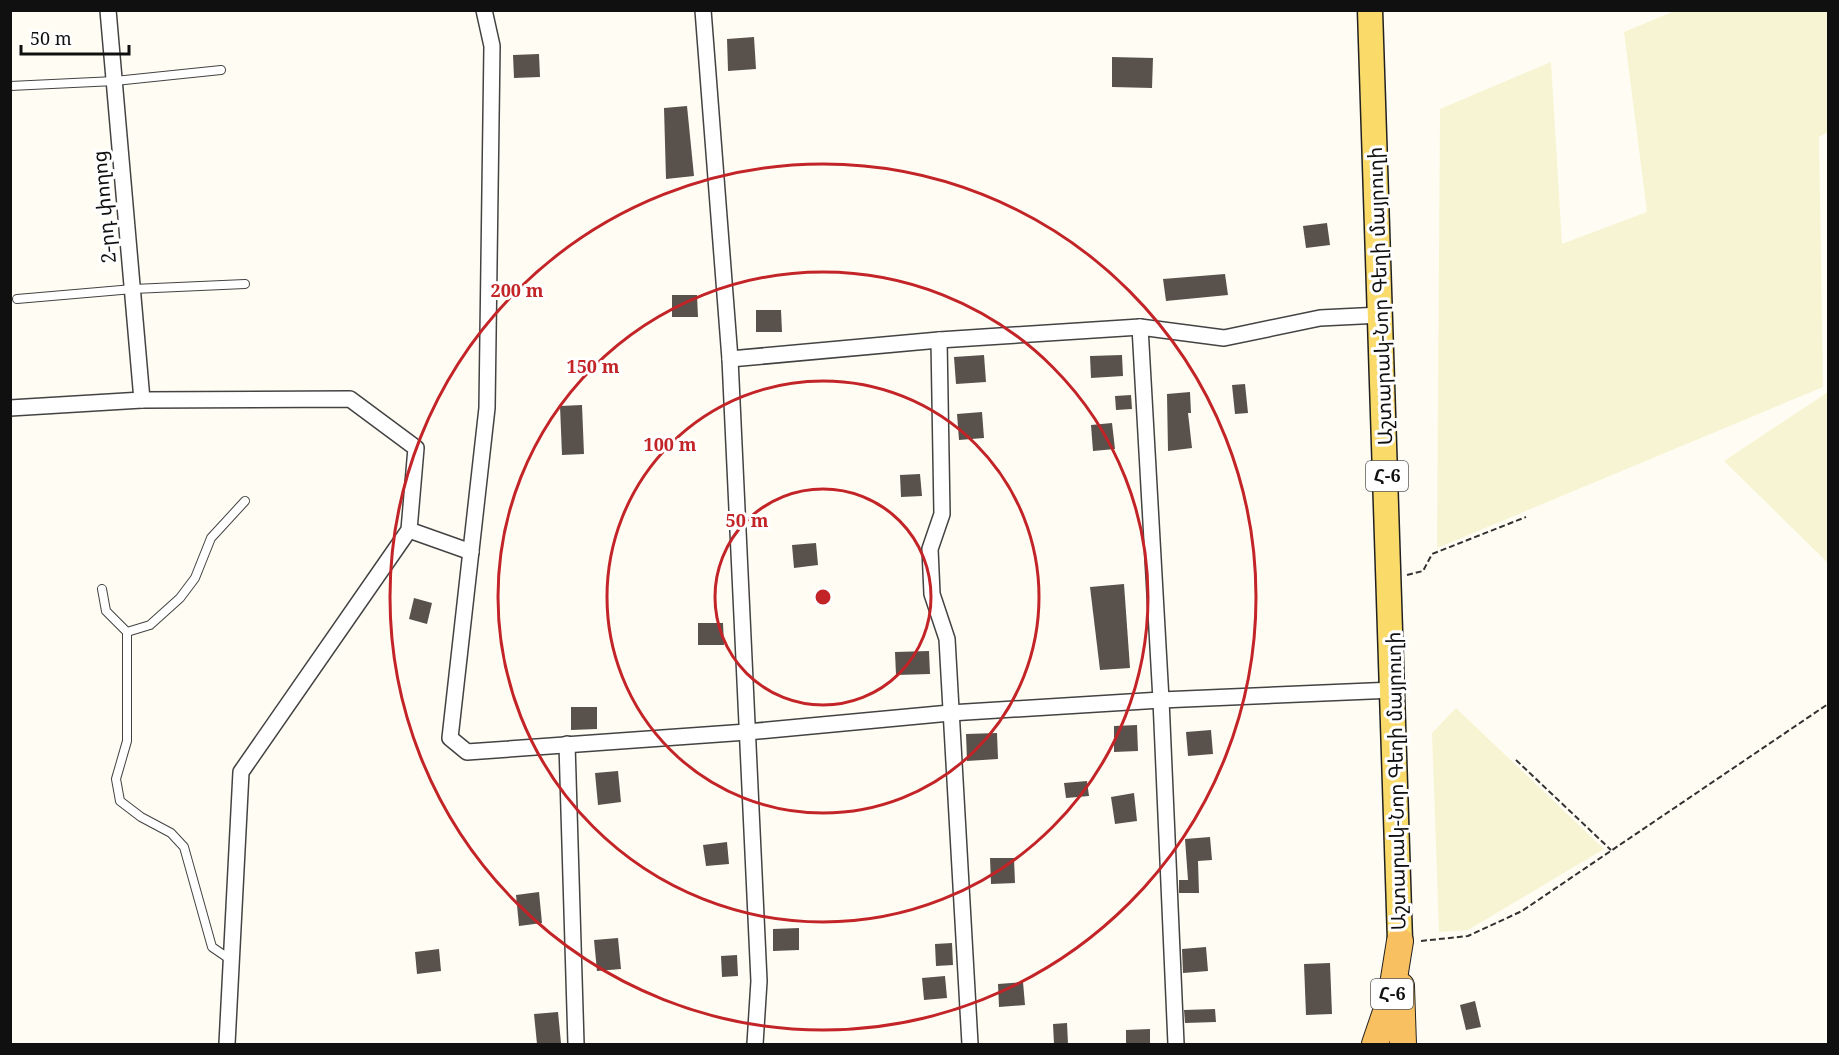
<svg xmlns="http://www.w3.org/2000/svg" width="1839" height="1055" viewBox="0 0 1839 1055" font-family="'Noto Serif','Noto Sans Armenian',serif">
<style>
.farmland{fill:#f6f4d2}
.building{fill:#59514c}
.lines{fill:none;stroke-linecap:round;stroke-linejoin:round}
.service-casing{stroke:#434343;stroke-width:10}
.minor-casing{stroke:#434343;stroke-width:18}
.primary-casing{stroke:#212121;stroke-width:27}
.trunk-casing{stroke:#212121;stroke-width:28}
.path{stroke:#323232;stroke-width:2;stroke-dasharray:6 3;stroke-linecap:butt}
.service{stroke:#fff;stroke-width:8}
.minor{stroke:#fff;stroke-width:15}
.primary{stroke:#fada68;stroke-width:24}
.trunk{stroke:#f8c061;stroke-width:26}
.ring{fill:none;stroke:#c32428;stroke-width:3}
.labels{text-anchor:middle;stroke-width:6;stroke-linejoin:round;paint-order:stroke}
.shield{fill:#fff;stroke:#585858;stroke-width:1.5}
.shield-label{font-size:18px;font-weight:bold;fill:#101010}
.street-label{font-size:20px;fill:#101010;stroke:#fff}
.centre{fill:#c32428;stroke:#fff;stroke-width:3}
.ring-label{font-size:18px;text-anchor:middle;font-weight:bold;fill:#c32428;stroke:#fff;stroke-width:6;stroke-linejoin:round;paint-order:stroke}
</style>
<rect width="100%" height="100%" fill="#fffdf3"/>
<g class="farmland">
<path d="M1677 10 1828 11V132L1819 137 1823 387 1437 548 1440 109 1551 62 1562 244 1647 212 1624 32Z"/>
<path d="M1828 392V563L1724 461Z"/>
<path d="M1456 708 1604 849 1468 930 1439 932 1432 733Z"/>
</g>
<g class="building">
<path d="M754 37 756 69 728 71 727 39Z"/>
<path d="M539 54 540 77 514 78 513 55Z"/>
<path d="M1112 57 1153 58 1152 88 1112 87Z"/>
<path d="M687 106 694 176 666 179 664 108Z"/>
<path d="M1327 223 1330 245 1306 248 1303 226Z"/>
<path d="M1225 274 1228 295 1166 301 1163 279Z"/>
<path d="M672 295H697L698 317H672Z"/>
<path d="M756 310H781L782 332H756Z"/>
<path d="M984 355 986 382 956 384 954 357Z"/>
<path d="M1122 355 1123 376 1091 378 1090 356Z"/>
<path d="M1245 384 1248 413 1235 414 1232 385Z"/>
<path d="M1190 392 1191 413H1188L1192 448 1168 451 1167 394Z"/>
<path d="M1131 395 1132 409 1116 410 1115 396Z"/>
<path d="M582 405 584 454 562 455 560 406Z"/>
<path d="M982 412 984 438 959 440 957 414Z"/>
<path d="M1112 423 1115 449 1093 451 1091 425Z"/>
<path d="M920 474 922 496 901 497 900 475Z"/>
<path d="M816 543 818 565 794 568 792 545Z"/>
<path d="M1124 584 1130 668 1100 670 1090 587Z"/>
<path d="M414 598 432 603 427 624 409 619Z"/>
<path d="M698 623H723L724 645H698Z"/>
<path d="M929 651 930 674 896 675 895 652Z"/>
<path d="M571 707H597V729L571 730Z"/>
<path d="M1137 725 1138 751 1114 752V726Z"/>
<path d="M1211 730 1213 754 1188 756 1186 732Z"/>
<path d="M997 733 998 759 967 761 966 734Z"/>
<path d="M618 771 621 802 598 805 595 773Z"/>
<path d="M1087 781 1089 796 1066 798 1064 783Z"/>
<path d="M1134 793 1137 821 1115 824 1111 797Z"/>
<path d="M1210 837 1212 860 1198 861 1199 893H1179V880H1188L1185 839Z"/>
<path d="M727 842 729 864 706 866 703 845Z"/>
<path d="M990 858H1014L1015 883 991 884Z"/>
<path d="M539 892 542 923 519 926 516 895Z"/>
<path d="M799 928V950L773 951V929Z"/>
<path d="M618 938 621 969 597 971 594 940Z"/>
<path d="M952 943 953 965 936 966 935 944Z"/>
<path d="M1206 947 1208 971 1183 973 1182 949Z"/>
<path d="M439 949 441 971 417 974 415 952Z"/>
<path d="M737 955 738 976 722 977 721 956Z"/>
<path d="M1330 963 1332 1014 1306 1015 1304 964Z"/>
<path d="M945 976 947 998 924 1000 922 978Z"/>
<path d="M1023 982 1025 1005 999 1007 998 984Z"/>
<path d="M1475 1001 1481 1027 1466 1030 1460 1005Z"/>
<path d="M1215 1009 1216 1022 1185 1023 1184 1010Z"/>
<path d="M558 1012 561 1043 537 1044 534 1014Z"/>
<path d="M1067 1023 1068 1044H1054L1053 1024Z"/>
<path d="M1150 1029V1044H1126V1030Z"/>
</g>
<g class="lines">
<defs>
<g id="service">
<path d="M10 86 115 81 221 70"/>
<path d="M17 299 133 289 245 284"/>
<path d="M102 589 106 611 127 632V741L116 779 120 801 141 817 171 833 184 847 212 947 231 960"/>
<path d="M127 632 150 625 180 598 195 578 211 538 245 501"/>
</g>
<g id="minor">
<path d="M108 10 142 400"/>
<path d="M484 10 492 46 487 408 450 738 467 752 747 732 950 713 1161 700 1394 690"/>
<path d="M703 10 730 359 759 981 755 1044"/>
<path d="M1140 327 1161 700 1176 1044"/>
<path d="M939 340 942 514 930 549 932 594 947 639 970 1044"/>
<path d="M730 359 939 340 1140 327 1224 338 1320 318 1381 315"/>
<path d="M10 408 142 400 350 399 416 448 409 530 241 772 227 1044"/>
<path d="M409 530 471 552"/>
<path d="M567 744 576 1044"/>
</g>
<path id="primary" d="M1370 10 1400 941"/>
<g id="trunk">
<path d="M1401 986 1403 1044"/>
<path d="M1375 1044 1391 997 1400 941"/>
</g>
</defs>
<use href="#service" class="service-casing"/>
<use href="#minor" class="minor-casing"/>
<use href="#primary" class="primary-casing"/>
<use href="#trunk" class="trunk-casing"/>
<g class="path">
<path d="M1407 575 1423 571 1432 554 1526 517"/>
<path d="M1516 760 1611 850"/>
<path d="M1421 941 1468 936 1522 911 1828 704"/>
</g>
<use href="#service" class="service"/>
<use href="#minor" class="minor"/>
<use href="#primary" class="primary"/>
<use href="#trunk" class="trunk"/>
</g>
<g class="ring">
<circle cx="823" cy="597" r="108"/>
<circle cx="823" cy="597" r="216"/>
<circle cx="823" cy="597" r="325"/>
<circle cx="823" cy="597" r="433"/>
</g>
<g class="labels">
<g class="shield">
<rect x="1366" y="461" width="42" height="30" rx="4.5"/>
<rect x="1371" y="979" width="42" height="30" rx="4.5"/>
</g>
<g class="shield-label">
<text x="1387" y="482">Հ-6</text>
<text x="1392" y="1000">Հ-6</text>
</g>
<g class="street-label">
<text transform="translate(104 207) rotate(-95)" y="7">2-րդ փողոց</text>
<text transform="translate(1380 296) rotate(-92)" y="7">Աշտարակ-Նոր Գեղի մայրուղի</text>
<text transform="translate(1396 781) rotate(-91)" y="7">Աշտարակ-Նոր Գեղի մայրուղի</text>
</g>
</g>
<circle cx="823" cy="597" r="9" class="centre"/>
<g class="ring-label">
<text x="517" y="297">200 m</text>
<text x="593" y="373">150 m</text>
<text x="670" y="451">100 m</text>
<text x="747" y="527">50 m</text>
</g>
<rect width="1839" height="1055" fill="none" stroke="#101010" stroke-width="24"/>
<path d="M21 45v9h108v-9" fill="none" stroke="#101010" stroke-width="3"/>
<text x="30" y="45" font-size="18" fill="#101010" stroke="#ffffff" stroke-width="4.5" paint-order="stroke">50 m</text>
</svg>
